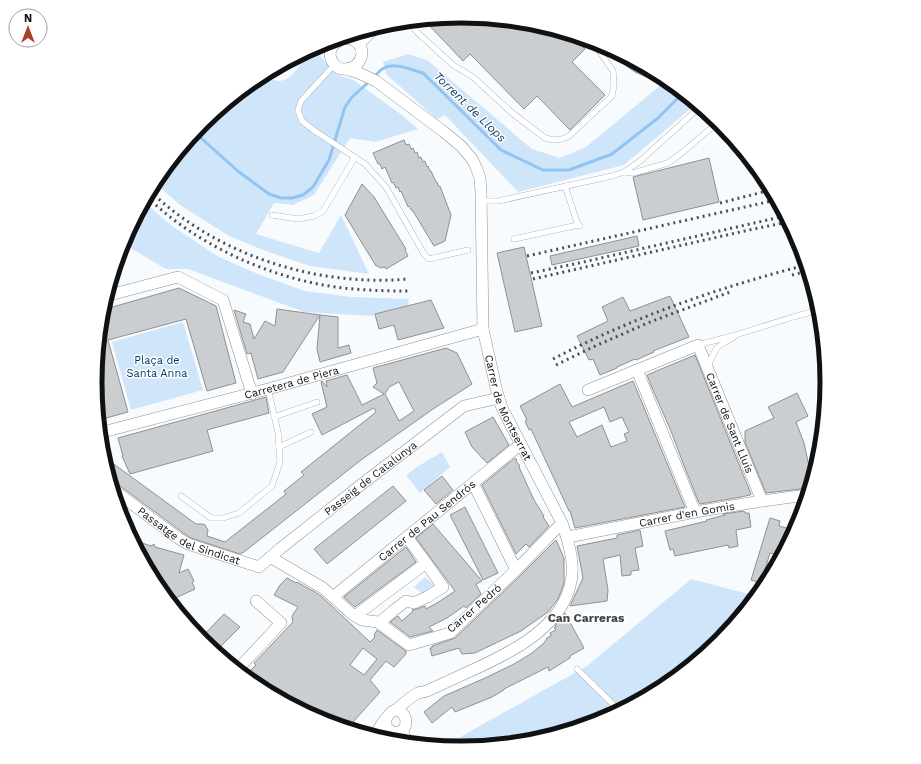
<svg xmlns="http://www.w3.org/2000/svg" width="921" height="764" viewBox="0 0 921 764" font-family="'Work Sans',sans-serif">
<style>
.green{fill:#cfe5fa}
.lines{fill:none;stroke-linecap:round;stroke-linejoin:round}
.stream{stroke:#91c4f2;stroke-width:3}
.building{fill:#cbced1;stroke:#8e9194;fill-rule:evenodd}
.lane-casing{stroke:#8f9295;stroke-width:6}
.street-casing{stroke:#8f9295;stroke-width:12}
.lane{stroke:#fff;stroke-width:5.5}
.street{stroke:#fff;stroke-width:11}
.rail{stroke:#4e4f51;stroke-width:3;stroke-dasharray:2 4;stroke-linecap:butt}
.labels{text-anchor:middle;stroke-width:3;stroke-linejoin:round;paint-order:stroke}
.park-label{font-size:11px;fill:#003d67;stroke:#fff}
.street-label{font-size:11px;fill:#101112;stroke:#fff}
.water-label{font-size:12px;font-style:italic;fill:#133857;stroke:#fff}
.neighbourhood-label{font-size:12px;font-weight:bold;fill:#414446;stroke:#fff}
.rim{fill:none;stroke:#101112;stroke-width:5}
</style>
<rect width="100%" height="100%" fill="#f7fbfe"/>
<g class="green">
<path d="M316 51C328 65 333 76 352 79L402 115 418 129 375 142 350 138 314 195 293 205 274 203 256 234 319 253 341 215 369 274 310 266 266 251 229 236 180 205 154 182 156 178 202 123 257 78 264 74C285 92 294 71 306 58 309 55 313 53 316 51Z"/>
<path d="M408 54 427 60 532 149 560 158 586 147 667 80 696 104 624 165 518 192 445 115 437 119 386 74 383 62Z"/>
<path d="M144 202 172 226 219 257 260 275 305 291 351 297 409 299 408 306 371 316 304 312 188 269H166L122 243Z"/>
<path d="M183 322 203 390 131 410 112 342Z"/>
<path d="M442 452 450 467 420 493 406 475 417 467Z"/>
<path d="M425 577 436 587 424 595 414 587Z"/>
<path d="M691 579 756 596 719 641 664 686 600 720 532 741 460 748 444 746 587 666Z"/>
</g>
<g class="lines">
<g class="stream">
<path d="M374 77C377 74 380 70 384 68 396 62 411 70 423 73L501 150 543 170H569L612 154 658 118 683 93"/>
<path d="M196 130 201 138 239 172 269 194 281 198H292L303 195 313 187 329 160 345 107 352 97 370 81"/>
</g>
</g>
<g class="building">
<path d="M461 16 532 23 571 35 585 49 572 62 605 95 570 130 537 96 524 109 470 54 463 61 424 20Z"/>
<path d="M630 60 664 78 667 80 665 85 635 72 625 65Z"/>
<path d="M404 140 406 145 409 144 411 149 413 148 415 153 417 152 419 158 421 157 423 162 425 161 427 167 428 166 430 171H431L436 182H437L439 187 440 186 451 215 445 241 434 246 413 211H412L409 206 408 207 401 191 400 192 398 187 396 188 393 182 392 183 385 167 382 169 380 164H378L373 153Z"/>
<path d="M709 158 719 202 643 220 633 177Z"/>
<path d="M362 184 374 197 406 249 405 250 408 256 386 269 385 267 380 268 378 266H376L345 215Z"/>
<path d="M637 236 639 246 552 265 550 256Z"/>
<path d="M524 247 542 326 515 332 497 253Z"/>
<path d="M179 288 216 306 236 383 207 391 186 319 108 340 128 412 99 420 98 414 94 382 102 310Z"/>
<path d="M670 296 689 337 653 351 654 352 636 360 635 359 617 367V368L600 375 593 359 589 360 577 336 608 321 602 307 623 297 630 311Z"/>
<path d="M431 300 444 328 398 340 394 325 379 329 375 314Z"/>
<path d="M277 309 320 315 283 372 258 379 251 353 247 354 234 310 246 314 243 322 250 324 254 339 265 321 275 326Z"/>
<path d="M320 315 338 317V348L349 345 351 353 320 362 317 349Z"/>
<path d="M446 348 457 353 472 384 433 409 361 460 244 552 240 554 191 538 182 532 116 483 110 481 106 468 111 462 196 524H202L205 525 208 530 207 536 225 542 286 494 284 491 304 475 301 472 376 412 374 408 322 435 312 414 327 407 321 382 322 381 327 387 326 381 347 375 362 405 384 394 373 387 377 383 373 368ZM399 382 414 411 399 421 385 394 389 387Z"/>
<path d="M695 355 751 494 750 495 741 497 700 504 699 503 683 463 671 431 653 390 647 375Z"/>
<path d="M633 381 685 507 575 528 570 511H569L557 485 531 429 529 430 525 421 527 420 520 406 560 384 572 407ZM604 407 610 422 622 417 629 432 624 434 627 441 611 447 602 425 577 437 569 422Z"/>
<path d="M797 393 808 416 796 422 804 443 812 480 809 488 766 493 745 442V431L774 418 768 407Z"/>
<path d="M266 397 269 413 207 430 213 451 130 474 122 456H123L118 438Z"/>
<path d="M493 417 509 445 487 463 472 447 465 432Z"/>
<path d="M515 458 517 460 516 461 520 466 519 467 534 500 544 516 543 517 549 526 529 547 526 544 516 554 482 485Z"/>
<path d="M442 476 453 490 436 504 424 490Z"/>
<path d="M393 486 406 501 327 564 314 549Z"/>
<path d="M465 507 498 573 483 580 450 515Z"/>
<path d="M744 511 745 513H749L751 527 736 530 738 546 729 548 728 545 675 556 673 549 670 550 665 531 707 521 706 520 725 515 723 514Z"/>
<path d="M770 518 780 521 779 526 794 530 785 547H782L780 555 770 553 761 583 751 580Z"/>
<path d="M433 524 482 581 476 584 481 594 466 608 464 606 447 618 429 627 433 631 410 637 390 622 398 616 402 621 413 611 412 610 417 609 425 606 426 609 437 603 455 591 416 538Z"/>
<path d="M640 530 643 546 635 548 639 570 631 571V575L622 576 620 555 603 559 608 590 607 601 570 606 583 578 577 546 617 538V535Z"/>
<path d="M131 539 151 546 154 544 155 547 184 555 179 573 188 569 194 581 192 582 195 589 169 601 156 585Z"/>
<path d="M556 540 564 558V583L558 599 548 612 521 631 475 653 462 654 459 648 432 656 430 648H432V646L455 638 521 575Z"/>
<path d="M406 547 416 562 355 607 345 598 344 597Z"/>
<path d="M287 578 296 583 297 582 315 592 321 596 370 642 375 637 374 635 377 630 406 651V654L394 667 386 661 370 680 380 692 353 722 370 732 369 735 320 720 257 686 245 676 256 665 254 663 293 622 292 616 298 607 274 595 280 585ZM363 648 377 659 364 675 350 665Z"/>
<path d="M565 613 584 648 570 656V658L549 671 548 667 504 689V690L492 697 455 712 452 707 432 723 424 712 444 696 483 679 514 664 532 653 544 643 547 638 551 636 550 633 556 630 554 628 556 627 555 626Z"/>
<path d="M224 614 240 627 215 652 200 639Z"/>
</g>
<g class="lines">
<defs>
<g id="lane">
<path d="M408 21 418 33 453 65 473 77 511 112 545 138 554 140 562 139 569 136 612 96 614 85 613 71 593 42"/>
<path d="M334 65 301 101 298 110 302 121 315 131 365 164 386 187 424 254 429 259 468 250"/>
<path d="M624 172 633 173 668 163 683 152 718 122"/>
<path d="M565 186 578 225 580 226"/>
<path d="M481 201H498L612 176 624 172 640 161 700 107"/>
<path d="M272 215 298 219 314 216 323 211 355 157"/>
<path d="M514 239 578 225"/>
<path d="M698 345 739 334 793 317 819 310"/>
<path d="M707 367 716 349 719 346 734 337"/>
<path d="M274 417 317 402"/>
<path d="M279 447 311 432"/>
<path d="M181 496 211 518H223L239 513 272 486 280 462 278 432 268 389"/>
<path d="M577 669 619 710"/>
</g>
<g id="street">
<path d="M345 38C371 40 364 70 344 69 341 69 338 68 336 66 328 59 328 48 337 42 339 40 342 39 345 38Z"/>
<path d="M359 44 376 27"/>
<path id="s1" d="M345 69 359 73 376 81 444 132 461 146 472 159 476 167 480 178 481 192 483 329 497 392 502 408 562 523C569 543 576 566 570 586 559 631 504 656 466 673 453 679 440 685 427 691 424 692 421 692 418 693 410 697 403 704 396 710"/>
<path d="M106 296 178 277 223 300 252 394"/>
<path d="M637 370 695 512"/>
<path id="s2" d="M588 390 698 345 762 501"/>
<path id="s3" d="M99 433 268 389 483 329"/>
<path d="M473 483 516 570"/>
<path id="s4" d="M112 489 178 538 188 544 259 567 281 548 362 484 464 406 499 398"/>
<path id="s5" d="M568 537 695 512 762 501 807 495"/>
<path d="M270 557 323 588 352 614 362 620 378 622 409 645 450 633 516 570 562 523"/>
<path id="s6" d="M333 597 521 444"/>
<path d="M355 616 426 563"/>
<path d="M379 623 393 611 406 601 414 603 427 597 443 587 426 563 407 537"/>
<path d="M237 670 281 623 256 601"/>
<path d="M402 731 408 743"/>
<path d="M376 737C377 730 380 726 384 721 389 715 394 704 403 714 405 716 406 719 406 722 405 735 392 735 386 726V718"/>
</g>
</defs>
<use href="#lane" class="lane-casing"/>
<use href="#street" class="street-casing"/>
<use href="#lane" class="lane"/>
<use href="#street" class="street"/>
<g class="rail">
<path d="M150 191C217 255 315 287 408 279"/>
<path d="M147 197C194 242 259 273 323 285 351 290 380 291 408 291"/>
<path d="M720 203 771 190"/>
<path d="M527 256 776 200"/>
<path d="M531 273 579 263 785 216"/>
<path d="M792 275 807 271"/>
<path d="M533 279 749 230 788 222"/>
<path d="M553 359C634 317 717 288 806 265"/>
<path d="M556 365 593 347 650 322 730 292"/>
</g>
</g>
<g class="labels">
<g class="park-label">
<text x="157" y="364">Plaça de<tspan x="157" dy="13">Santa Anna</tspan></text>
</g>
<g class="street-label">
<text dy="4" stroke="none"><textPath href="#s3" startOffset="199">Carretera de Piera</textPath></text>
<text dy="4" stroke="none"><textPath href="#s1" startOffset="412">Carrer de Montserrat</textPath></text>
<text dy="4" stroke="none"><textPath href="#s2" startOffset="203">Carrer de Sant Lluís</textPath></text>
<text dy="4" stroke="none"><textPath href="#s4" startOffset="311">Passeig de Catalunya</textPath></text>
<text dy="4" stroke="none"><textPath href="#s5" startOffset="121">Carrer d'en Gomis</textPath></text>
<text dy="4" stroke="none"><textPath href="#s6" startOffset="121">Carrer de Pau Sendrós</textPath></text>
<text dy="4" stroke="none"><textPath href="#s4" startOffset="91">Passatge del Sindicat</textPath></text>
<text transform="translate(474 608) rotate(-41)" y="4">Carrer Pedró</text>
</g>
<g class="water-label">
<text transform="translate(470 107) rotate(44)" y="4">Torrent de Llops</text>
</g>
<g class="neighbourhood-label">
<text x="586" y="622">Can Carreras</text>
</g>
</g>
<path d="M0 0H921V764H0ZM102 382a359 359 0 1 1 718 0a359 359 0 1 1-718 0Z" fill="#fff" fill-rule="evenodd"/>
<path class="rim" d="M102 382a359 359 0 1 1 718 0a359 359 0 1 1-718 0Z"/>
<g transform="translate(28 28)"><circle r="19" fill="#ffffff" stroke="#9fa0a0"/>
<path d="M0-3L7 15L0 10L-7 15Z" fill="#a94122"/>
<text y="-6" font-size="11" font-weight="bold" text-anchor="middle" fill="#101112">N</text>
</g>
</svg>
